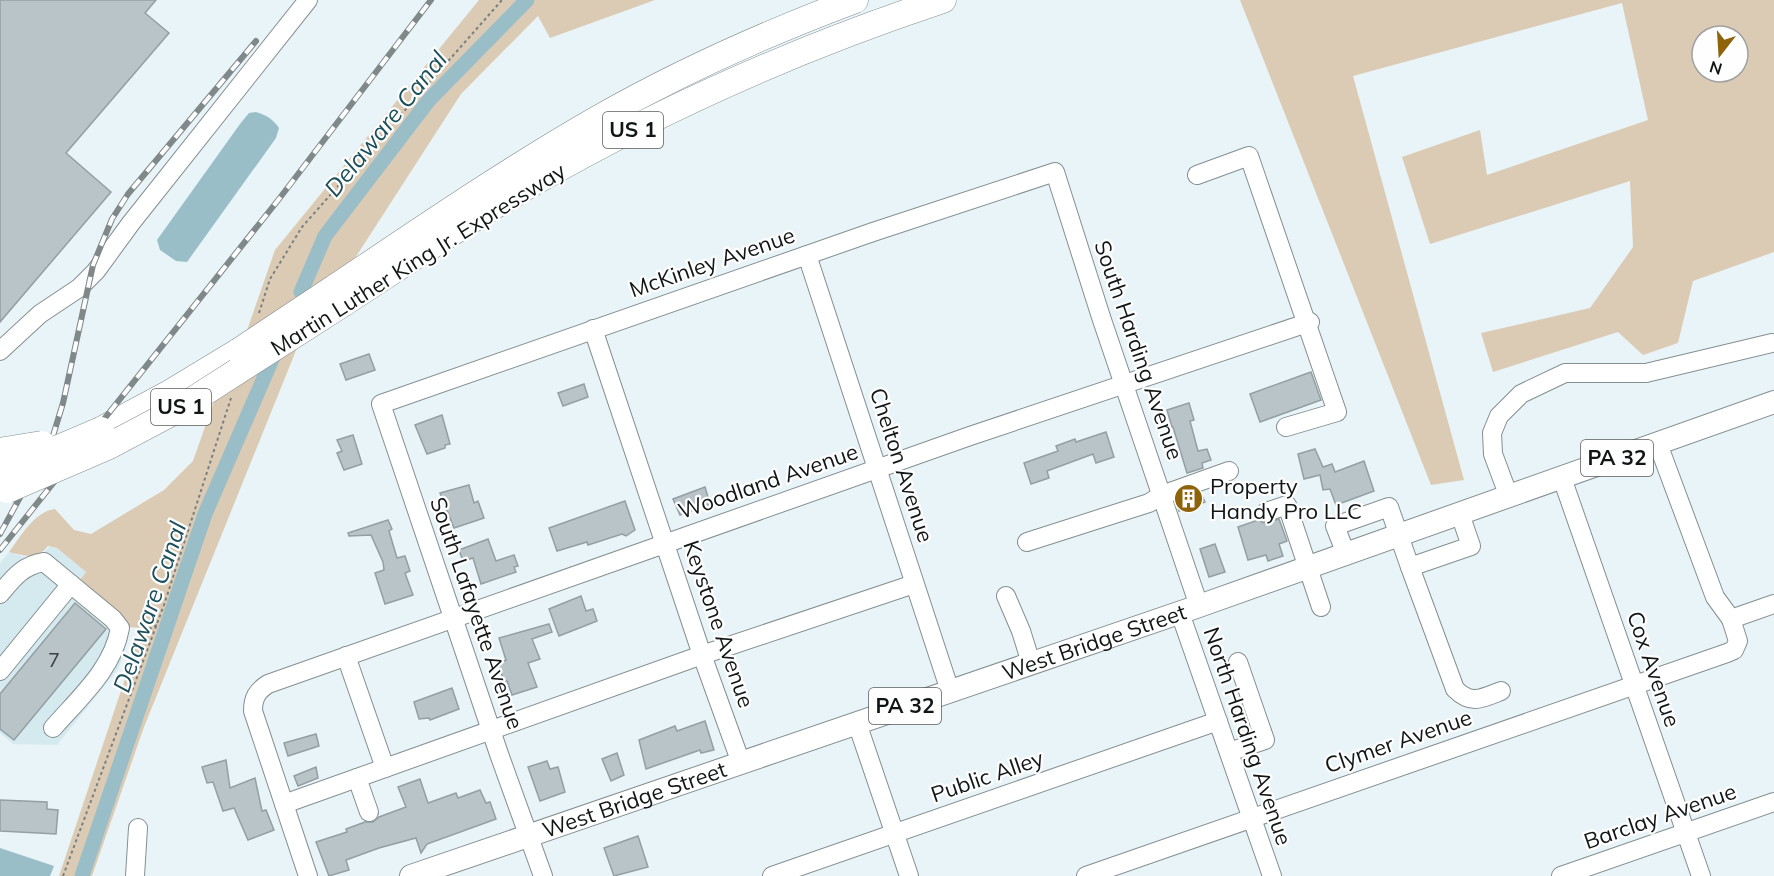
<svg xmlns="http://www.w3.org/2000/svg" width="1774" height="876" viewBox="0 0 1774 876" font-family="Mulish,sans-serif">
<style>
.built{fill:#d5eaef}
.green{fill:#dccbb4;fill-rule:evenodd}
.water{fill:#99bec8}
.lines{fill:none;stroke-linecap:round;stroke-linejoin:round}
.canal{stroke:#99bec8;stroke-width:15}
.building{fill:#b8c4c7;stroke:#939fa2;stroke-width:1.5}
.minor-casing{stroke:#848f92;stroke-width:20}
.major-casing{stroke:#848f92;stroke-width:24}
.highway-casing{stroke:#848f92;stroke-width:27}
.path{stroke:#798082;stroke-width:2;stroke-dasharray:3 3;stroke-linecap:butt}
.minor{stroke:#fff;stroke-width:18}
.major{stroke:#fff;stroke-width:22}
.highway{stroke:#fff;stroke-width:26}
.rail-casing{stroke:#80888a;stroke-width:6}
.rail{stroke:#fefefe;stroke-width:4;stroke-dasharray:11;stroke-linecap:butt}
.highway-bridge-casing{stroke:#848f92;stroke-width:27;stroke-linecap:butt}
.highway-bridge{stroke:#fff;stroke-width:26}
.labels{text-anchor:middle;stroke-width:4.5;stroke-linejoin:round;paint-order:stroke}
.number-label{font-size:20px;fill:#3b4142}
.shield{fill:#fefefe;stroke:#585b5c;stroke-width:1.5}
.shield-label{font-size:21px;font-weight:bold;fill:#111516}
.street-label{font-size:22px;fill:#111516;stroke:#fefefe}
.poi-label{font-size:22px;fill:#111516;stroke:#fefefe;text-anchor:start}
.water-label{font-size:24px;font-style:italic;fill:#1b4f5b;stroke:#fefefe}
</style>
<rect width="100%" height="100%" fill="#e8f4f7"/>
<path class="built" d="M49 547 57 548 86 572 80 581 126 638 125 652 118 669 57 745 13 744 0 733V563L9 552 24 557H35L42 555Z"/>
<g class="green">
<path d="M479 0H655L550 38 538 16 461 94 297 348 144 727 92 876H59L142 628 127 627 80 580 86 572 57 548 48 546C37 560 24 556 9 552 20 537 35 511 55 509L74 530 91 534 164 490 193 461 214 401 224 396 275 250Z"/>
<path d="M1240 0H1774V252L1693 281 1678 343 1643 355 1618 332 1493 372 1481 333 1590 308 1633 247 1630 181 1430 244 1402 157 1480 130 1487 175 1648 120 1622 3 1353 76 1464 480 1431 485ZM1702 36H1738V72H1702Z"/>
</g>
<g class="water">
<path d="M256 112C266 115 273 119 279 128L276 138 187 262 176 261 160 250 157 240 240 124 249 113Z"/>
<path d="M0 848 54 866 50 876H0Z"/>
</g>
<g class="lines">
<g class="canal">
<path d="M301 292 325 236 429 100 527 0"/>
<path d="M82 876 205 514 273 357"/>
</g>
</g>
<g class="building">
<path d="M0 0H156L145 13 169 33 66 153 111 192 0 322Z"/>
<path d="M369 354 375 370 346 380 340 364Z"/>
<path d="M1311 372 1321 400 1260 422 1250 394Z"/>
<path d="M584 384 588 397 563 406 558 393Z"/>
<path d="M1189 403 1194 420 1190 421 1198 451 1207 449 1211 460 1202 463 1203 468 1187 473 1173 427H1172L1167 410Z"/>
<path d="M442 415 450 444 445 445V448L427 454 415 425Z"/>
<path d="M1106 432 1114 457 1096 463 1093 454 1047 471 1049 478 1031 484 1024 463 1058 451 1056 446 1075 439 1076 442Z"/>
<path d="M353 435 362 464 344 470 337 453 342 451 337 440Z"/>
<path d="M1315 449 1323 467 1332 464 1335 472 1364 461 1374 491 1336 505 1330 489 1323 490 1320 475 1304 479 1298 454Z"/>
<path d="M469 485 474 503 478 501 484 518 454 528 440 493Z"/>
<path d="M705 487 710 504 680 515 673 499Z"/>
<path d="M1201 493 1205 502 1179 511 1176 502Z"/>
<path d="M625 501 635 530 626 536 622 534 588 545 587 542 557 551 549 528Z"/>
<path d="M1279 519 1287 541 1279 544 1283 556 1268 561 1266 555 1248 560 1238 527 1258 520 1264 523Z"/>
<path d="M388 520 392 529 389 531 397 558 405 556 410 571 405 573 413 595 385 604 375 573 384 570 383 562 371 535 349 536 348 533Z"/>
<path d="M488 539 496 561 514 555 518 566 514 567 516 572 481 584 473 558 463 561 459 550Z"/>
<path d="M1215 544 1225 572 1209 577 1200 549Z"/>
<path d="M581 596 586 611 593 609 597 621 559 636 549 609Z"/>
<path d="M75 603 106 629 14 740 0 729V694Z"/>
<path d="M549 624 552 632 532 639 540 659 528 663 537 687 512 695 507 681 504 682 498 663 506 660 499 638Z"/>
<path d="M452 688 459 709 430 720 429 718 419 719 414 702Z"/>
<path d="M705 721 714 750 701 753 700 750 646 769 639 740 675 726 677 731Z"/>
<path d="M316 734 319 746 288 756 284 743Z"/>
<path d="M617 753 624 775 611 781 602 759Z"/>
<path d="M226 760 230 788 255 778 262 811 266 810 274 830 248 840 234 808 223 811 213 782 207 783 202 767Z"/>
<path d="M547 761 550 769 558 767 565 792 540 801 528 767Z"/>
<path d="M316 767 318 778 298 786 294 776Z"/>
<path d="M420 779 428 803 456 793 458 798 480 790 486 803 490 802 496 819 427 844 421 853 416 838 379 848 346 860 349 870 329 876 316 842 347 832 346 829 365 822H373L379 817 406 807 398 787Z"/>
<path d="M0 800 47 802V809L58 810 56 834 0 831Z"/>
<path d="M638 836 648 867 614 876 604 848Z"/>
</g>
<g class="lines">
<defs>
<g id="minor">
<path d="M1197 175 1249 156 1337 412 1286 427"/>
<path d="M807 255 950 691"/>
<path d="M593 329 702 655 741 763"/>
<path d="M0 351 40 314 79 288 96 271 131 223 308 0"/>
<path d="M1658 444 1715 597 1731 619"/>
<path d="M1562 478 1701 876"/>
<path d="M1509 497 1493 454 1492 433 1499 416 1521 394 1565 373H1646L1772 343"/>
<path d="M1266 512 1287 505 1321 607"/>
<path d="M1027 542 1149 503 1162 495 1229 471"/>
<path d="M1346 554 1335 526 1389 507 1410 567 1471 546 1460 514"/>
<path d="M1410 567 1455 689C1471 705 1481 699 1501 691"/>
<path d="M0 594C13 578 23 565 44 562L113 619 120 628C113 669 79 698 53 728"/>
<path d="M1006 596 1021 631 1031 663"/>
<path d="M1180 613 1272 876"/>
<path d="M346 656 385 768"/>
<path d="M0 671 71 584"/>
<path d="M857 723 909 876"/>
<path d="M1229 752 1265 740 1238 662"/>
<path d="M357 778 369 812"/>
<path d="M284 804 702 655 914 584"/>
<path d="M135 876 138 828"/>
<path d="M308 876 253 711C253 698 257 691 268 684L970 436 1310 322"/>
<path d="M543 876 499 754 381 404 873 232 1055 172 1101 317 1199 606"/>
<path d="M772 876 1218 721"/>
<path d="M1086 876 1727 653 1734 650 1738 641 1731 619 1774 604"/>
<path d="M1561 876 1774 802"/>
</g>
<g id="major">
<path id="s1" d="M411 876 1199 606 1774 402"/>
</g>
<g id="highway">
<path d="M334 288C421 230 508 170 599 118 680 72 767 33 855 0"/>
<path d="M344 303C404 264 463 224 524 188 657 111 798 48 943 0"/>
<path d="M101 430 168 394 239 351"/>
</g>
</defs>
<use href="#minor" class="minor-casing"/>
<use href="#major" class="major-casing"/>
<use href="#highway" class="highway-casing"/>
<g class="path">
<path d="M259 313 270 279 302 227 502 0"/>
<path d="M137 631 149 629 157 625"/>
<path d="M63 876 164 605 231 398"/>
</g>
<use href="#minor" class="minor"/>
<use href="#major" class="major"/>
<use href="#highway" class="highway"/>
<defs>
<g id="rail">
<path d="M0 534 52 439 63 403 93 265 112 219 128 194 256 41"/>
<path d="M0 550 279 199 431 0"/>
</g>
</defs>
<use href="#rail" class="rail-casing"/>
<use href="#rail" class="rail"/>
<defs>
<g id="highway-bridge">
<path d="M239 351 334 288"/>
<path d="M0 451 42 444"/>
<path d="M0 473 101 430"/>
<path d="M7 490 109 446 177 410 344 303"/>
</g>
</defs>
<use href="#highway-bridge" class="highway-bridge-casing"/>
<use href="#highway-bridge" class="highway-bridge"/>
</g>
<defs>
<symbol id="building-disc" viewBox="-11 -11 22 22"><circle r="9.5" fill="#8f630a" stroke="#fefefe"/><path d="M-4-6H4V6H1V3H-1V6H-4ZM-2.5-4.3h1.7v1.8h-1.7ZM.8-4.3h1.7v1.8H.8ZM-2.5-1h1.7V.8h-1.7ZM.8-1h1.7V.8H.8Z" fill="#fff"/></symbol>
</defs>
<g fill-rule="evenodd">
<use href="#building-disc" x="1172" y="482" width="33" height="33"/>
</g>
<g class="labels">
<g class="number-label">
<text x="54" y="667">7</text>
</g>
<g class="shield">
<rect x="603" y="112" width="60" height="36" rx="4.5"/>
<rect x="151" y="389" width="60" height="36" rx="4.5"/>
<rect x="1581" y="440" width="72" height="36" rx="4.5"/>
<rect x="869" y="688" width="72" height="36" rx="4.5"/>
</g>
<g class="shield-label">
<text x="633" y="137">US 1</text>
<text x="181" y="414">US 1</text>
<text x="1617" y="465">PA 32</text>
<text x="905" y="713">PA 32</text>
</g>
<g class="street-label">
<text transform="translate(418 259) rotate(-32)" y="8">Martin Luther King Jr. Expressway</text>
<text transform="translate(712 262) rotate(-19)" y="8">McKinley Avenue</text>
<text transform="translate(1139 350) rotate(71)" y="8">South Harding Avenue</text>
<text transform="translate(902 465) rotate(72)" y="8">Chelton Avenue</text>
<text transform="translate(768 481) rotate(-19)" y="8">Woodland Avenue</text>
<text transform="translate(477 613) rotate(71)" y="8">South Lafayette Avenue</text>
<text transform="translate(719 624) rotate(71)" y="8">Keystone Avenue</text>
<text dy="8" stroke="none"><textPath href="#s1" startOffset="722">West Bridge Street</textPath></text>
<text transform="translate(1654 669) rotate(71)" y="8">Cox Avenue</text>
<text transform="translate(1248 736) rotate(71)" y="8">North Harding Avenue</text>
<text transform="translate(1398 741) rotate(-19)" y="8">Clymer Avenue</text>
<text transform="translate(987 776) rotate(-19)" y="8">Public Alley</text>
<text dy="8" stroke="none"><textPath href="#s1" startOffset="236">West Bridge Street</textPath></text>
<text transform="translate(1660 816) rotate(-19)" y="8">Barclay Avenue</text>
</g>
<g class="poi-label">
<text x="1210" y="494">Property<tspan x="1210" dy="25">Handy Pro LLC</tspan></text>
</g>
<g class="water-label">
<text transform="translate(386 124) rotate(-51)" y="8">Delaware Canal</text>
<text transform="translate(150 607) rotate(-71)" y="8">Delaware Canal</text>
</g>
</g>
<g transform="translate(1720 54) rotate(197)"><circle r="28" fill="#fefefe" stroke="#9fa1a1" stroke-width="1.5"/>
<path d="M0-4.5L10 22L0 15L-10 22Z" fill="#8f630a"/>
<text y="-9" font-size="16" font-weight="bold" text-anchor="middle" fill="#111516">N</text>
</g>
</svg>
